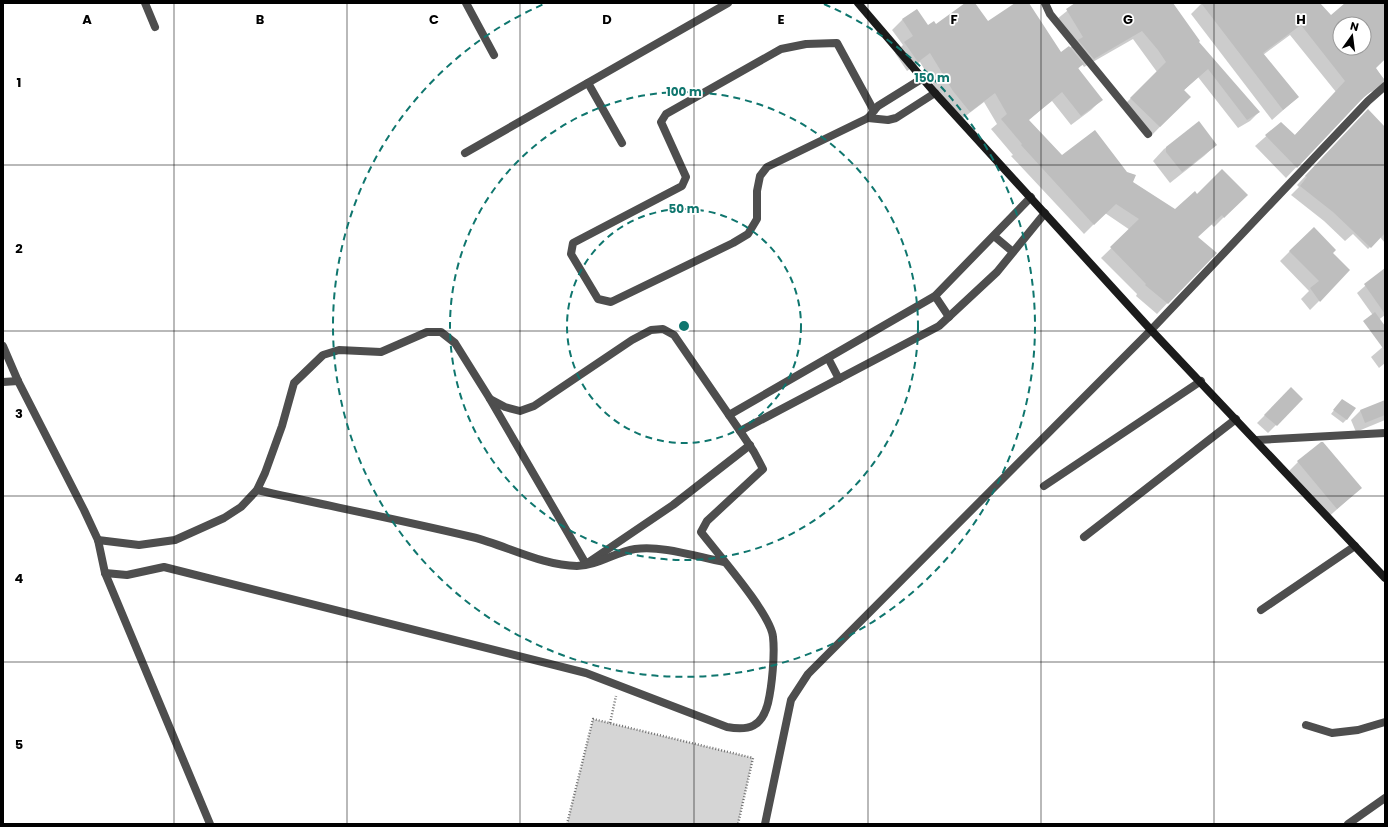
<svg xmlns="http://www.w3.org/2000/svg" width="1388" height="827" viewBox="0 0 1388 827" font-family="Poppins,sans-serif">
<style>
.green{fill:#d5d5d5}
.shadow{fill:#0003;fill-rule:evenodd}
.building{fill:#bebebe;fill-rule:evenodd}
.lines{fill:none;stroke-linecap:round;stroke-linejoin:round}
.path{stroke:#707070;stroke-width:2.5;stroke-dasharray:1 2;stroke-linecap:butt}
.lane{stroke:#4e4e4e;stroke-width:8}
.street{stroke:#4e4e4e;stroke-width:8}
.secondary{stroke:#1b1b1b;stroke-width:8}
.grid{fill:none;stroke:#000;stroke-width:1;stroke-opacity:0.55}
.ring{fill:none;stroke:#0f766e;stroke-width:2;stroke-dasharray:7 5}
.grid-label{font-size:13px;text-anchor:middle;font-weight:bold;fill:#000;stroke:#fff;stroke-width:3.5;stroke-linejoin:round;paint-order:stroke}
.centre{fill:#0f766e;stroke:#fff;stroke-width:2}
.ring-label{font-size:12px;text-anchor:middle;font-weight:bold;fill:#0f766e;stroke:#fff;stroke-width:3.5;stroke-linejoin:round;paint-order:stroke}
</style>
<rect width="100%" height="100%" fill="#fff"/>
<path class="green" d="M593 719 753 758 738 824H567Z"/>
<g class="shadow">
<path d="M967 3H974L988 22 1017 3H1027L1061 53 1074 45 1057 19 1077 3H1169L1197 42 1259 112 1250 121 1238 128 1198 77 1183 91 1189 97 1151 136 1122 107 1157 72 1133 39 1084 67 1082 64 1078 69 1101 100 1091 110 1071 125 1052 101 1028 120 1061 157 1132 182 1175 210 1197 195H1246L1214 227 1211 224 1197 237 1215 253 1157 314 1136 296 1137 294 1101 258 1130 230 1105 213 1084 234 1011 156 1013 155 991 129 997 124 984 102 959 121 943 101 920 62 907 71 895 53 903 45 892 30 902 20 917 10 928 27 936 25Z"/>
<path d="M1202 3H1319L1331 17 1347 3H1385V61L1384 60 1375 68 1385 80 1375 91 1370 92 1356 104 1286 178 1255 146 1281 123 1294 136 1336 92 1290 35 1263 55 1298 97 1272 120 1191 14ZM1340 24H1364V48H1340Z"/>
<path d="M1359 119 1385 135V243L1380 237 1368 249 1353 234 1345 241 1324 221 1291 195 1299 187 1297 185Z"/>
<path d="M1199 123 1216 145 1204 156 1170 183 1153 161 1164 149Z"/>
<path d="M1290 251 1331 253 1319 301 1310 310 1301 299 1309 291 1280 261Z"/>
<path d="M1381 272 1385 277V315L1377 321 1357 293Z"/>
<path d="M1385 345V363L1379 368 1371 357Z"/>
<path d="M1291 389 1302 399 1268 433 1257 423Z"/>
<path d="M1342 400 1347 419 1343 423 1331 414Z"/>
<path d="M1385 401V420L1356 432 1351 420 1360 411Z"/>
<path d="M1323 443 1361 488 1325 520 1286 474 1298 462Z"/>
</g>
<g class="building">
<path d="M965 3H975L988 21 1015 3H1029L1061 52 1069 46 1084 64 1078 68 1103 100 1081 116 1062 92 1029 120 1062 155 1095 130 1127 172 1136 175 1133 182 1175 209 1195 191 1197 194 1222 169 1248 195 1224 218 1222 215 1198 237 1217 253 1168 304 1145 285 1146 284 1110 247 1139 219 1116 204 1094 225 1021 145 1022 144 1001 119 1007 114 995 93 970 112 953 91 930 53 918 62 904 42 913 36 902 19 917 9 928 25 934 21 936 24Z"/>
<path d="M1075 3H1173L1200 41 1199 42 1260 112 1247 120 1208 69 1184 90 1191 97 1160 127 1130 98 1166 62 1158 50 1142 31 1094 59 1078 40 1083 37 1066 9Z"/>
<path d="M1201 3H1320L1331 15 1345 3H1385V59L1376 68 1385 81 1364 97 1297 168 1265 135 1281 122 1295 135 1345 81 1301 25 1263 53 1299 97 1283 110ZM1340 24H1364V48H1340Z"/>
<path d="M1368 109 1385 127V233L1371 248 1333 212 1300 186 1307 177 1305 176Z"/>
<path d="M1199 121 1217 145 1182 172 1166 152V147Z"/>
<path d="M1314 227 1336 250 1333 253 1350 270 1320 302 1310 288 1319 281 1289 251Z"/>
<path d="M1385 268V314L1364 284Z"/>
<path d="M1375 312 1385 326V351L1363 321Z"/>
<path d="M1291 387 1303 399 1277 426 1264 415Z"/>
<path d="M1342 399 1356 408 1347 420 1333 410Z"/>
<path d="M1385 400V415L1365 423 1360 410Z"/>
<path d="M1321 442H1323L1362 488 1337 509 1297 461Z"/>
</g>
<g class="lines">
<g class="path">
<path d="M610 723 616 696"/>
<path d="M567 824 593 719 753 758 738 824"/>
</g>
<g class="lane">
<path d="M588 83 622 143"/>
<path d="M465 153 728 3"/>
<path d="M994 236 1013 252"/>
<path d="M935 296 949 317"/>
<path d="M828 358 839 379"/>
<path d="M3 382 18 381"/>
<path d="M490 399 586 564 673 505 750 445"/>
<path d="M729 415 935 296 1031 197"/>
<path d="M1044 486 1201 381"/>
<path d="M257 490C329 506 401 520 472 537 505 545 543 566 577 566 597 566 615 552 635 549 662 545 697 557 724 562"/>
<path d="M1084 537 1236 419"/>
<path d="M98 540 139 545 175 540 224 518 241 507 257 490 265 473 282 426 294 383 323 355 339 350 381 352 427 332H441L455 343 490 399 505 407 520 411 534 406 632 340 651 330 663 329 674 335 740 431"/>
<path d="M105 573 127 575 164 567 586 673 727 727C749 731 762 727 768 703 772 686 775 654 773 637 771 614 717 553 701 532L707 521 763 469 754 452 740 431 939 326 997 272 1045 213"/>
<path d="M1306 725 1332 733 1358 730 1385 722"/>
</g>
<g class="street">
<path d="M145 3 155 27"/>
<path d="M466 3 494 55"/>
<path d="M1045 3 1050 14 1148 134"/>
<path d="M874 111 837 43 806 44 781 49 666 114 661 122 686 177 682 186 573 243 571 254 598 299 611 302 733 243 748 234 757 219V191L760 176 767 167 868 118 878 106 923 78"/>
<path d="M868 118 888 120 896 118 935 93"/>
<path d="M3 346 18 381 84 510 98 540 105 573 210 824"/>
<path d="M1257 440 1385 433"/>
<path d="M1261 610 1355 546"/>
<path d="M765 824 791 700 808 674 1151 330 1368 101 1385 86"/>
<path d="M1348 824 1385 798"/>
</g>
<path class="secondary" d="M858 3 935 93 1151 330 1385 578"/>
</g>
<path class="grid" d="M174 3V824M347 3V824M520 3V824M694 3V824M868 3V824M1041 3V824M1214 3V824M3 165H1385M3 331H1385M3 496H1385M3 662H1385"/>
<g class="ring">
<circle cx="684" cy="326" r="117"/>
<circle cx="684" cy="326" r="234"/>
<path d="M824 4A351 351 0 1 1 544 4"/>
</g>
<g class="grid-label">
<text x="87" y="24">A</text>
<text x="260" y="24">B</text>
<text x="434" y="24">C</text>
<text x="607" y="24">D</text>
<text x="781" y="24">E</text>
<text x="954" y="24">F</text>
<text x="1128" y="24">G</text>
<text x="1301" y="24">H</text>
<text x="19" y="87">1</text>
<text x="19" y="253">2</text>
<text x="19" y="418">3</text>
<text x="19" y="583">4</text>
<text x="19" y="749">5</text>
</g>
<circle cx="684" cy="326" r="6" class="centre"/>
<g class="ring-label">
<text x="932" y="82">150 m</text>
<text x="684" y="96">100 m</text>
<text x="684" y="213">50 m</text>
</g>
<rect width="1388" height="827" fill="none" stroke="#000000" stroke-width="8"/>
<g transform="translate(1352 36) rotate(14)"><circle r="19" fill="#ffffff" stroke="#999999"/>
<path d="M0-3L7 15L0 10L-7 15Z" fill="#000000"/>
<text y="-6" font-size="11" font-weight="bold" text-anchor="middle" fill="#000000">N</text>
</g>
</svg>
